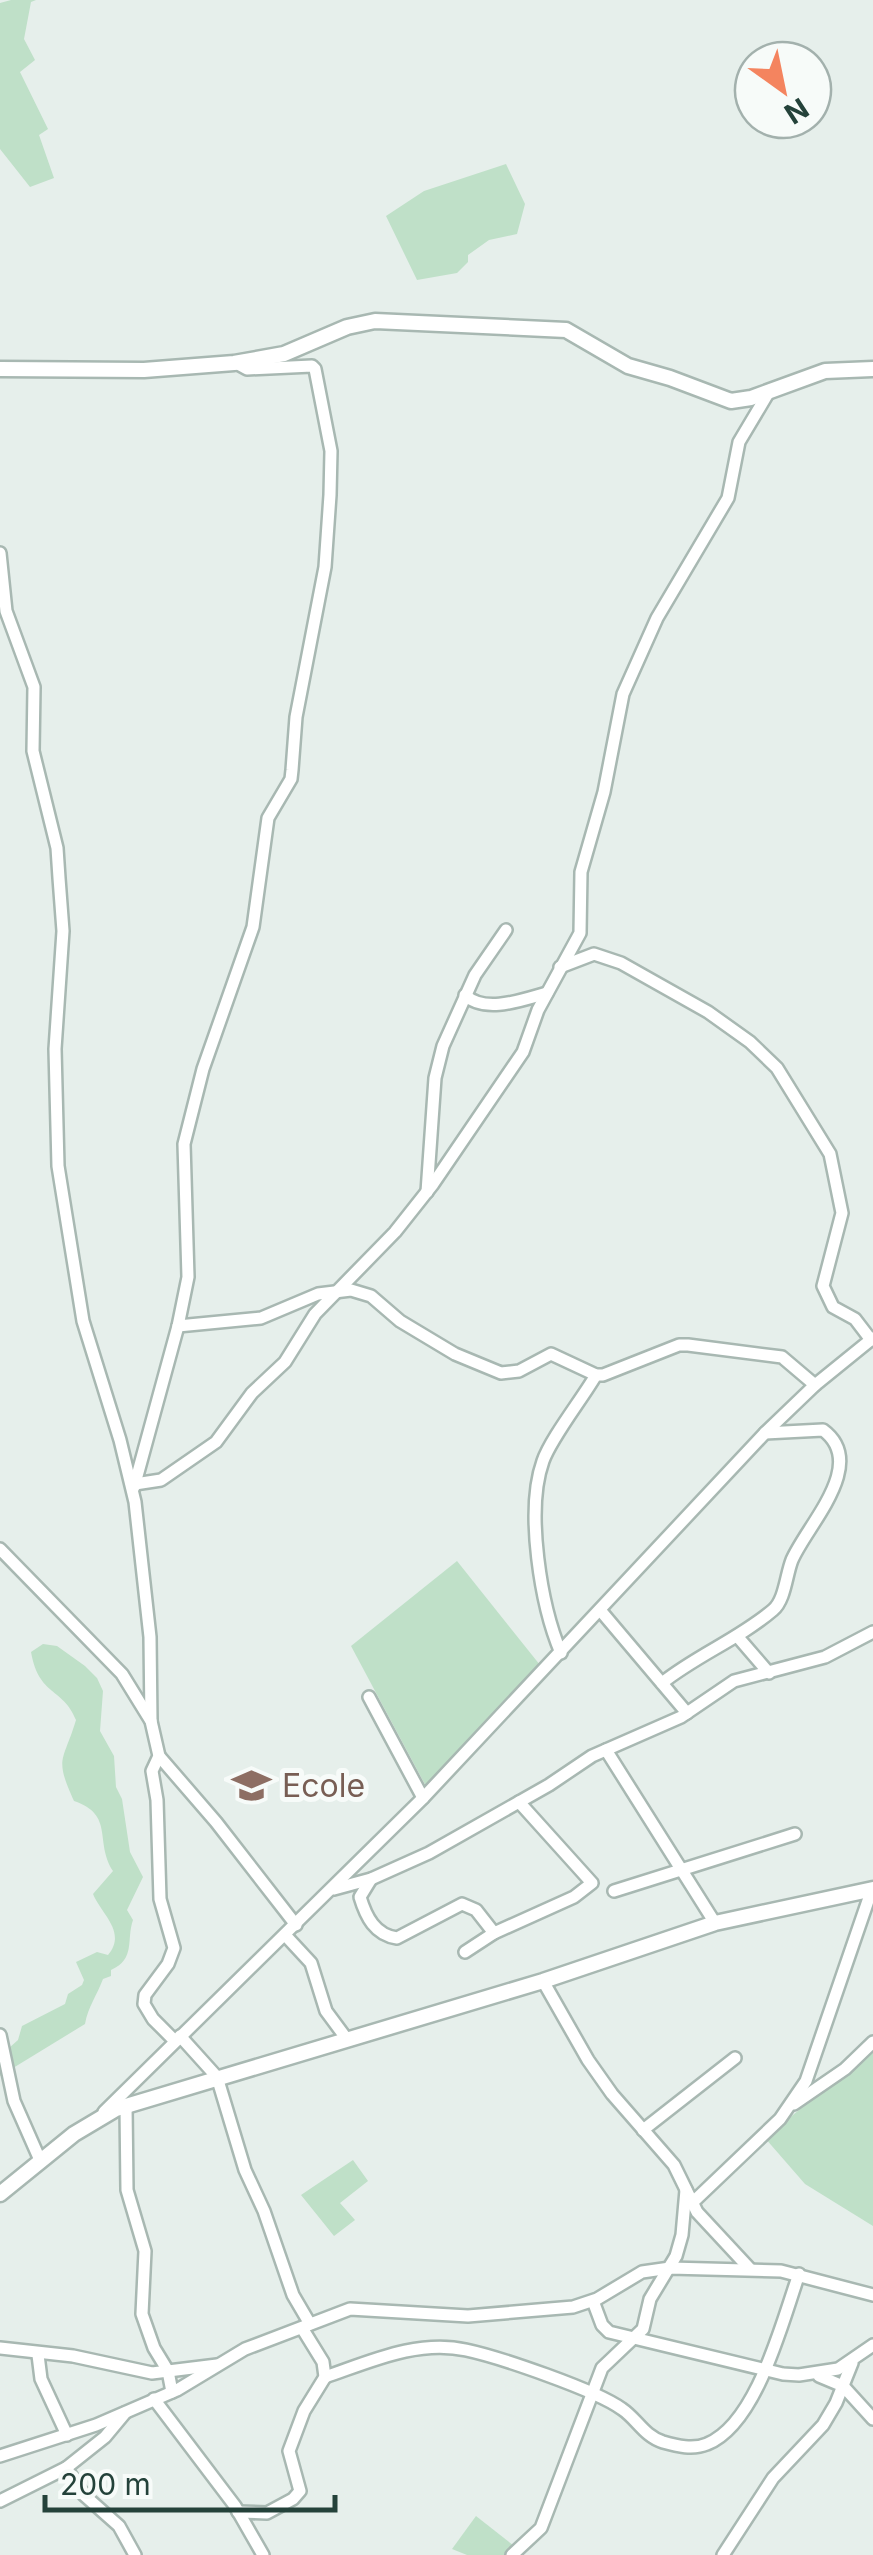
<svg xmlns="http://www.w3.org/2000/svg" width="873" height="2555" viewBox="0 0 873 2555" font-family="Inter,sans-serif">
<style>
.green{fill:#bfe0c8}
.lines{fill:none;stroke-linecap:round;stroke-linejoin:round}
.minor-casing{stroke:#a8b8b2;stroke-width:16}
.tertiary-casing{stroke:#a8b8b2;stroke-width:19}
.minor{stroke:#fff;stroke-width:11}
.tertiary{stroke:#fff;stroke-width:14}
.labels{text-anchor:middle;stroke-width:10;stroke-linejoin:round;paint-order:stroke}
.education-label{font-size:32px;fill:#785e54;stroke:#f7fbf9;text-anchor:start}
</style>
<rect width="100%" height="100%" fill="#e6efeb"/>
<g class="green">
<path d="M11 0H36L31 2 24 39 35 60 20 72 48 129 39 135 54 178 30 187 0 149V3Z"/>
<path d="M506 164 525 204 517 234 489 240 468 255V262L457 273 417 280 386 216 424 191Z"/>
<path d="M457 1561 544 1670 429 1792 351 1646Z"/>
<path d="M43 1644 57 1646 85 1666 97 1678 103 1691 100 1731 114 1756 116 1787 122 1799 130 1852 143 1877 127 1910 133 1920C126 1940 136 1959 111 1970V1976L103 1979C97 1995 88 2007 85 2024L0 2076V2056L18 2040 22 2026 65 2004 68 1994 82 1985 84 1980 76 1962 97 1952 108 1955C127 1932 102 1915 93 1894L113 1871C94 1841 115 1815 74 1801 54 1757 63 1763 76 1720 63 1687 39 1697 31 1652Z"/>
<path d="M873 2049V2226L805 2184 765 2138Z"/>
<path d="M353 2160 368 2181 340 2203 355 2220 334 2236 301 2195Z"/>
<path d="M476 2516 518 2549 511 2555H467L452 2549Z"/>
</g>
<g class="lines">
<defs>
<g id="minor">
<path d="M0 553 6 611 34 687 33 751 57 848 59 878 63 931 55 1049 58 1166 83 1321 120 1440 135 1502 150 1637 151 1721"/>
<path d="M560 967 594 954 621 963 708 1012 750 1042 777 1068 830 1154 842 1213 823 1286 833 1307 855 1319 871 1340"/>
<path d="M465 995C485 1014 522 1000 547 993"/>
<path d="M427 1192 435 1078 443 1046 475 975 506 930"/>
<path d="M178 1326 261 1318 318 1294 351 1290 371 1296 400 1321 455 1354 501 1373 519 1371 551 1354 596 1375H603L679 1345H688L782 1357 815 1385"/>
<path d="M135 1484 161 1480 216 1442 252 1393 285 1362 315 1314 395 1232 433 1184 523 1052 538 1010 580 933 581 872 604 792 623 694 657 618 728 498 739 442 770 390"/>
<path d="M134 1487 178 1326 188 1277 184 1144 203 1069 253 927 268 818 291 779 292 770 296 717 325 567 330 495 331 451 315 369 312 366 247 369 236 363"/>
<path d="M0 1549 122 1674 151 1721 159 1756 152 1771 157 1800 160 1899 174 1948 168 1964 145 1995 144 2004 153 2019 175 2041"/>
<path d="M600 1610 687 1713"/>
<path d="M737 1636 769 1673"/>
<path d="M561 1653C541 1606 525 1511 543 1461 551 1438 582 1399 596 1375"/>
<path d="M662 1683C697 1655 739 1639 773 1610 785 1600 786 1575 792 1560 807 1525 869 1464 823 1430L765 1433"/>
<path d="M369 1697 423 1798"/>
<path d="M606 1750 715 1923"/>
<path d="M159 1756 216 1822 296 1925"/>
<path d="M371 1879 360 1897C366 1917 375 1935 397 1938L462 1904 476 1910 494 1933"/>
<path d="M334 1889 371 1879 429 1853 549 1785 592 1756 681 1717 734 1681 825 1657 873 1632"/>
<path d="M614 1891 795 1834"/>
<path d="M286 1936 311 1963 326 2011 346 2038"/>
<path d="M465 1952 494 1933 574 1897 592 1883 519 1802"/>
<path d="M543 1981 588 2060 612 2094 674 2165 697 2212 750 2269"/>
<path d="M0 2035 14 2101 40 2160"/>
<path d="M180 2036 217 2077 245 2170 264 2211 293 2295 310 2324"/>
<path d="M794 2104 845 2069 873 2042"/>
<path d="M126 2106 127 2190 145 2251 142 2314 154 2348 168 2371 172 2392"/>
<path d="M104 2112 423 1798 765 1433 815 1385 873 1338"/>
<path d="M643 2130 735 2058"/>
<path d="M692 2203 780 2119 806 2081 872 1889"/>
<path d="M593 2301 602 2325 609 2332 783 2374 799 2375 838 2369 873 2345"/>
<path d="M0 2348 73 2356 152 2373 217 2365"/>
<path d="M38 2355 41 2379 67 2435"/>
<path d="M819 2376 843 2386 873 2419"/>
<path d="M325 2377C369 2362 418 2339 466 2350 499 2357 596 2390 622 2409 637 2419 644 2436 663 2442 677 2446 693 2450 707 2444 757 2424 782 2322 799 2274"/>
<path d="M154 2399 235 2506 263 2555"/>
<path d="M0 2456 96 2425 177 2390 245 2349 350 2309 468 2316 573 2307 597 2299 642 2272 670 2268 781 2271 873 2295"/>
<path d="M66 2468 105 2437 125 2413"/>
<path d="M0 2501 66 2468 84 2495 119 2526 135 2555"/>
<path d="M238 2512 267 2513 293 2499 300 2491 289 2451 304 2411 325 2377 323 2362 302 2328"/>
<path d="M512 2555 541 2528 602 2368 643 2329 650 2299 676 2256 682 2235 686 2190"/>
<path d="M723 2555 773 2478 823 2425 836 2403 852 2363"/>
</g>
<g id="tertiary">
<path d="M0 369 144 370 234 363 284 354 347 327 375 321 566 330 628 366 670 378 731 401 751 398 825 371 873 369"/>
<path d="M0 2194 74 2134 116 2109 543 1981 715 1923 873 1889"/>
</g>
</defs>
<use href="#minor" class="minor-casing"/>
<use href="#tertiary" class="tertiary-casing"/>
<use href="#minor" class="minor"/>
<use href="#tertiary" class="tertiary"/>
</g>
<defs>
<symbol id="school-bare" viewBox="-9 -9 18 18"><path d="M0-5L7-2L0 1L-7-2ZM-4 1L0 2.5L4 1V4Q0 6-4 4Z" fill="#8d6e63" stroke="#f7fbf9" stroke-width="2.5" paint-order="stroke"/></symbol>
</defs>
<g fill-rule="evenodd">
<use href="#school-bare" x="224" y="1758" width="55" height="55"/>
</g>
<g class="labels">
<g class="education-label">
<text x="282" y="1797">Ecole</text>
</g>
</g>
<g transform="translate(783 90) rotate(147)"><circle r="48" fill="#f7fbf9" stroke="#a3b1ad" stroke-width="2.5"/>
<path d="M0-8L18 38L0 25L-18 38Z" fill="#f4845f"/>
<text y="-15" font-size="28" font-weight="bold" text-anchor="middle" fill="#24423a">N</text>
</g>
<path d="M45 2495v15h290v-15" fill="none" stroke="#24423a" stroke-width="5"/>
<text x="60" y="2495" font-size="30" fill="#24423a" stroke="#f7fbf9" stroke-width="8" paint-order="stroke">200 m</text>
</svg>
